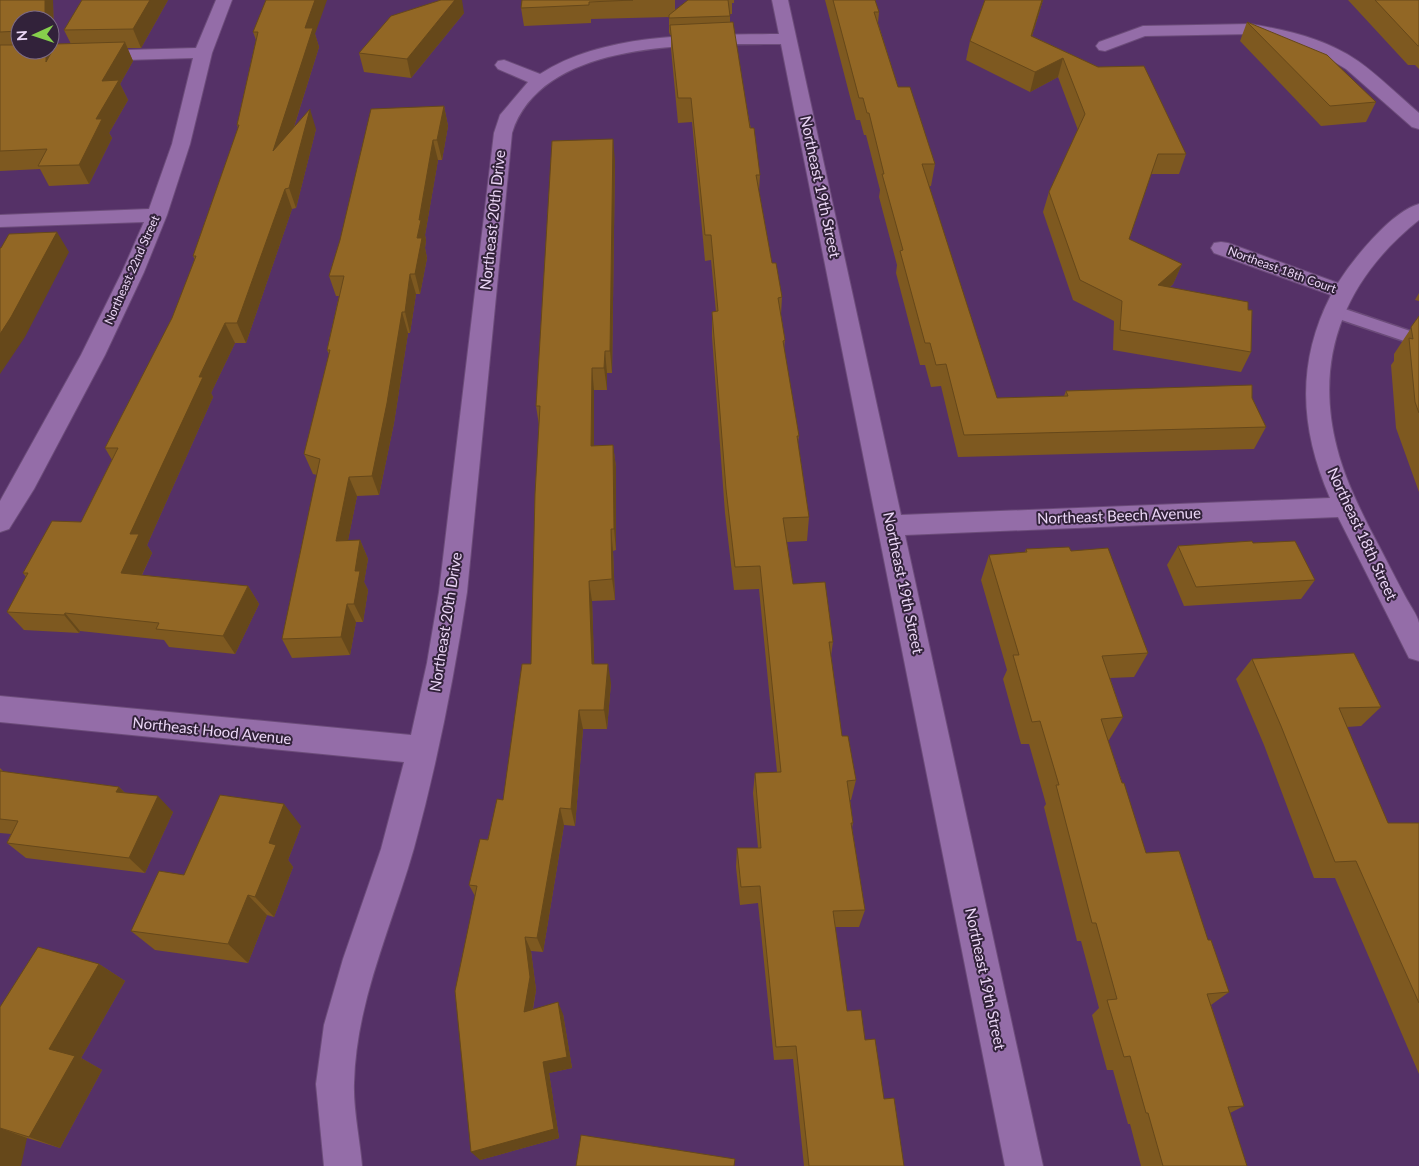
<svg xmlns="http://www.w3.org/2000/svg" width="1419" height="1166" viewBox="0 0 1419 1166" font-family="Lato,sans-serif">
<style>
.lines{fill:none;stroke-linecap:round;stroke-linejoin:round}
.lane-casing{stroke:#6c4c7a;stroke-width:3}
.street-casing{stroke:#6c4c7a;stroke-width:2}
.lane{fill:#946da8;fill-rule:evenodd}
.street{fill:#946da8;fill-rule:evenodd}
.wall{fill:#7e5920;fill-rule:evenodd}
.shaded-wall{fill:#66481a}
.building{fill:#926725;stroke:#66481a}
.labels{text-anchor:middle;stroke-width:4;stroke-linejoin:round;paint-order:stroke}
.far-street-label{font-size:12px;fill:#ecd7f7;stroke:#32223a}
.street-label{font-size:15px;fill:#ecd7f7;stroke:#32223a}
</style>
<rect width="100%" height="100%" fill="#553167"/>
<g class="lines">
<defs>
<path id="lane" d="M1333 305 1419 334V346L1327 315 1324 311 1327 307Z"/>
<g id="street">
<path d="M216 0H232L212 53 190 144 167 215 144 272 105 355 34 489 9 529 0 532V501L81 355 122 272 144 222 0 227V215L149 209 172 144 193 58 92 61 86 60 83 56 86 52 92 51 196 48Z"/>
<path d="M772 0H788L901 515 1330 498C1300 429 1296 363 1331 295L1214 253 1211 248 1214 243 1221 242 1228 243 1338 283C1353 259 1392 211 1419 204V220C1346 278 1313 356 1337 448 1344 476 1357 503 1370 529 1382 551 1393 574 1405 596 1409 604 1417 614 1419 623 1419 634 1419 649 1419 661L1409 658 1338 517 905 535 1043 1166H1005L781 44C700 45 543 37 512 133L467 592C454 678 437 764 414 848 392 926 356 1001 354 1083 353 1109 360 1140 362 1166H324L316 1084 324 1025 343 959 381 849 404 762 0 722V696L411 735 427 663 439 592 494 133 500 115 528 82 498 69 495 65 498 61 504 60 540 74C606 31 703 35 779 34Z"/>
<path d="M1250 24C1288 30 1326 39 1358 61 1379 76 1399 96 1419 113V129L1412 127 1346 69 1326 57 1301 46 1277 39 1250 34 1145 36 1105 51 1099 50 1096 46 1099 42 1143 26Z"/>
</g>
</defs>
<use href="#lane" class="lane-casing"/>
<use href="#street" class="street-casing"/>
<use href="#lane" class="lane"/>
<use href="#street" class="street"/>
</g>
<g class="wall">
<path d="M0 0H53L54 47 71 44 64 30 168 0 141 48H127L133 61 120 84 128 100 109 133 112 138 89 184 49 186 40 169 0 171ZM20 20H50V50H53L50 54 20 50Z"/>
<path d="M522 0H675V10L688 0H734V3H732V14H730V22L760 175 759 192 772 263 782 297 781 315 785 340 784 349 799 436 798 443 809 517 807 541 787 542 793 584 833 642 831 656 842 736 856 780 851 800H850L853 823 852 828 865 910 859 927H835L847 1011 865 1040 884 1099 904 1166H804L793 1059 774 1060 758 903 740 905 736 867 737 848H758L753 793 755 773 777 772 759 589 734 590 725 513 712 337V312H716L711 260 705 261 692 122 678 123 671 49V35H670L669 32V17L591 19V23L524 26 521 8Z"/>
<path d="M825 0H875L879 12 878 23 898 87 935 164 931 186H929L997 398 1064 396 1066 391 1252 398 1266 427 1254 449 958 457 941 386 931 387 925 365H920L896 273 897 265 879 197 880 190 866 135H864L860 120H856Z"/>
<path d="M985 0H1043L1032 36 1098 67 1186 154 1179 174H1151L1129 239 1182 264 1173 284 1170 287 1248 310 1251 352 1241 372 1113 350 1114 321 1073 300 1043 212 1049 192 1078 130 1058 77 1030 92 966 60 970 41Z"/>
<path d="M1348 0H1419V69L1415 65H1408Z"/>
<path d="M464 13 411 78 364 72 359 53Z"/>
<path d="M1247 22 1376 102 1366 122 1321 126 1240 41Z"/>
<path d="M253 32 315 34 319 47 294 127 316 129 296 208 292 209 246 343H235L211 393 213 397 147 545 152 553 142 575 248 586 259 604 235 654 169 647 164 640 80 631 79 633 24 630 7 612 26 577 23 573 81 522 112 460 105 448 172 318 195 260 193 256 238 128 237 125 256 40Z"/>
<path d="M444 106 448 126 442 160H438L425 235 426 240 425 248 427 258 420 294H416L410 333H408L394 423 379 495 357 496 348 540H360L368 559 364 582 368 590 363 622H356L350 655 292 658 282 639 317 475 313 474 304 454 329 354 327 350 339 296H336L329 276Z"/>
<path d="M615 161 612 373H607V390H594V446L613 445 616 467V550L613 551 615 600 592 601 594 664 611 683 607 729H583L575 826 564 825 543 952 531 951 536 990 533 1009 563 1014 572 1068 549 1073 559 1138 480 1160 475 896 469 885 503 800 531 664 539 425 536 406Z"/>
<path d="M1419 293V301L1415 300Z"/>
<path d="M1419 316V492L1396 428 1391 365 1394 361V354Z"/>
<path d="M1253 543 1315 580 1301 599 1184 606 1167 565 1178 546Z"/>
<path d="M1026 549 1071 551 1148 653 1134 677 1110 678 1123 717 1109 740H1108L1146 853 1208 940 1229 992 1211 1005 1244 1106 1230 1113 1247 1166H1141L1130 1124H1128L1113 1070H1107L1092 1015 1099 1008 1081 941H1077L1044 807 1046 804 1029 744H1021L1003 679 1007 670 981 580 989 555 1025 552Z"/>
<path d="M1252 659 1381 707 1361 726 1347 727 1388 823H1419V1074L1335 878H1314L1264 745 1236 679Z"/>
<path d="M0 768 4 772 119 787 125 793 173 812 145 873 26 858 7 843 11 834 0 833Z"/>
<path d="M301 826 288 860 293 867 274 917 267 915 248 963 155 950 131 931 184 875Z"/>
<path d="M99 964 125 981 81 1058 102 1070 60 1148 27 1138 0 1166V1007Z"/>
</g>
<g class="shaded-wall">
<path d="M45 0H53L54 50 50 41V20H45Z"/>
<path d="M150 0H168L141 48 133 29Z"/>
<path d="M315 0H327L315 34 319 47 280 171 273 151 305 28Z"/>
<path d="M455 0H462L464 13 411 78 407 59Z"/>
<path d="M1042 0H1043L1026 55 1031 36Z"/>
<path d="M125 42 133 61 120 84 128 100 109 133 112 138 89 184 79 165 96 119 102 81Z"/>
<path d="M46 50H48L55 63 46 62Z"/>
<path d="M1063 58 1058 77 1030 92 1035 72Z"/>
<path d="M444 106 448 126 442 160 437 140Z"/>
<path d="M310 109 316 129 296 208 289 188Z"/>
<path d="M613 139 615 161 612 373 610 351Z"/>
<path d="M433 140 438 160 425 235 426 240 425 248 427 258 420 294 415 274 419 220Z"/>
<path d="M285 189 292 209 246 343 237 323Z"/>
<path d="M57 232 69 252 25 337 0 374V334Z"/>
<path d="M1182 264 1173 284 1150 305 1158 285Z"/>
<path d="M410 274 416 294 410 333 405 312Z"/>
<path d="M402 312 408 333 394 423 379 495 372 476Z"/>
<path d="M225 323 235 343 211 393 213 397 147 545 152 553 134 591 121 573 130 534 199 377Z"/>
<path d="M605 351 607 373V390L604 368Z"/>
<path d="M592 368 594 390V468L591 446Z"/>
<path d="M613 445 616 467V550L614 529Z"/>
<path d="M349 477 357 496 344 560 336 541Z"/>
<path d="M611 529 613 551 615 600 612 579Z"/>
<path d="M360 540 368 559 364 582 368 590 363 622 354 604 355 571Z"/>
<path d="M589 581 592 601 595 683 592 664Z"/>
<path d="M248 586 259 604 235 654 223 636Z"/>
<path d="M347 604 356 622 350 655 341 637Z"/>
<path d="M65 613 80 631 79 633 64 615Z"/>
<path d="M608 664 611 683 607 729 604 710Z"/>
<path d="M579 710 583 729 575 826 571 809Z"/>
<path d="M119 787 135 803 116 792Z"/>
<path d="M158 796 173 812 145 873 129 858Z"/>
<path d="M284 804 301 826 288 860 293 867 274 917 255 897 269 843Z"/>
<path d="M560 808 564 825 543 952 537 938Z"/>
<path d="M248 895 267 915 248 963 228 944Z"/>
<path d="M525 937 531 951 536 990 530 1024 524 1012Z"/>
<path d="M99 964 125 981 81 1058 102 1070 60 1148 29 1137 49 1049Z"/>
<path d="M558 1002 563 1014 572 1068 549 1073 559 1138 480 1160 471 1152 543 1062Z"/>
<path d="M0 1128 27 1138 21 1166H0Z"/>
</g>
<g class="building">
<path d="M0 0H45V20H20V31L0 32Z"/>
<path d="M82 0H150L133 29 64 30Z"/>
<path d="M266 0H315L305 28H313L273 151 310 109 289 188 285 189 237 323H225L199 377H203L130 534H139L121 573 248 586 223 636 156 629 159 623 65 613 64 615 7 612 28 573H23L52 521 81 522 118 448H105L172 318 196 256H193L239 125H237L258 32H253Z"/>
<path d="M441 0H455L407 59 359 53 391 16Z"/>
<path d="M522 0H633L589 2V5L521 8Z"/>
<path d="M688 0H728L730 16 669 18V15Z"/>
<path d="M833 0H875L879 12H874L898 87H910L935 164H922L997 398 1068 396 1066 391 1252 385V398L1266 427 964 435 946 364 936 365 930 343H925L900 251 903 250 882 174H884L869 113H867L863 98H859Z"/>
<path d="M985 0H1042L1031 36 1098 67 1144 66 1186 154H1158L1129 239 1182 264 1158 285 1248 302V310H1252L1251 352 1120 330 1122 301 1080 280 1049 192 1085 114 1063 58 1035 72 970 41Z"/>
<path d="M1375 0H1419V46H1418Z"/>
<path d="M733 22 750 128H754L760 175H756L772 263H776L782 297 778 298 785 340 783 341 799 436H797L809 517 783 518 793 584 825 582 833 642H829L842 736H848L856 780 847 781 853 823H851L865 910 833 911 847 1011 861 1010 865 1040 875 1039 884 1099 894 1098 904 1166H809L796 1046 776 1047 760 886 741 887 737 848H761L755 773 781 772 760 566 735 567 726 489 712 312 718 311 711 235H705L691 98H678L670 25Z"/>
<path d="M1247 22 1327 55 1376 102 1330 106Z"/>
<path d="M125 42 102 81 119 80 96 119H102L79 165 38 166 47 149 0 151V45H20V50H46V62L56 44Z"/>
<path d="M444 106 437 140H433L419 220H421L417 238H422L415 274H410L405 312H402L387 403 372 476 349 477 336 541 360 540 355 571H360L354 604H347L341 637 282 639 320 459 304 454 330 350H327L344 276H329L340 240 371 109Z"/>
<path d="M613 139 610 351H605L604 368H592L591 446 613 445 614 529H611L612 579 589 581 592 664H608L604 710H579L571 809 560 808 537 938 525 937 530 977 524 1012 558 1002 567 1057 543 1062 554 1129 471 1152 455 991 477 886 469 885 480 839 488 840 497 799 503 800 522 664H531L535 494 540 406H536L552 141Z"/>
<path d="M57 232 11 317 0 334V248H1L9 234Z"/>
<path d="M1419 316V413L1415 402 1409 338 1413 339 1411 327Z"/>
<path d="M1252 541 1253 543 1295 541 1315 580 1196 587 1178 546Z"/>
<path d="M1069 547 1071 551 1108 548 1148 653 1102 656 1123 717 1101 719 1122 783H1124L1146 853 1179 851 1208 940H1211L1229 992 1207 994 1244 1106 1228 1107 1247 1166H1163L1148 1113H1146L1130 1056 1124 1057 1107 1000 1117 999 1096 923H1092L1056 785H1059L1040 721 1032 722 1013 655H1019L989 555 1027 552 1026 549Z"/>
<path d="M1354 653 1381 707 1339 708 1388 823H1419V1003L1356 861 1335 862 1281 726 1252 659Z"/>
<path d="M0 771 119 787 116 792 158 796 129 858 7 843 18 821 0 819Z"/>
<path d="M220 795 284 804 269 843 276 845 255 897 248 895 228 944 131 931 159 871 184 875Z"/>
<path d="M38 947 99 964 49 1049 75 1056 29 1137 0 1128V1007Z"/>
<path d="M581 1135 735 1159 734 1166H576Z"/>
</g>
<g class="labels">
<g class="far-street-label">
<text transform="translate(132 270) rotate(-66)" y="4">Northeast 22nd Street</text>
<text transform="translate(1282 270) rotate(20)" y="4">Northeast 18th Court</text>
</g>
<g class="street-label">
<text transform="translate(820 187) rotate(78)" y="5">Northeast 19th Street</text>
<text transform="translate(493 220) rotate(-84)" y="5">Northeast 20th Drive</text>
<text transform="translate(1119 516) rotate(-2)" y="5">Northeast Beech Avenue</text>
<text transform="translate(1362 534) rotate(65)" y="5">Northeast 18th Street</text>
<text transform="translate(903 583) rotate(78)" y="5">Northeast 19th Street</text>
<text transform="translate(446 622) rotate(-81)" y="5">Northeast 20th Drive</text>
<text transform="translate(212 731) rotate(6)" y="5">Northeast Hood Avenue</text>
<text transform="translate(985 979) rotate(78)" y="5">Northeast 19th Street</text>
</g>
</g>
<g transform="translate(35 35) rotate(267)"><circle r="24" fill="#32223a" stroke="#7c6a86"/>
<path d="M0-4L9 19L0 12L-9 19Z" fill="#86cf4c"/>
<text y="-8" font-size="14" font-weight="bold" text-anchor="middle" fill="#ecd7f7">N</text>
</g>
</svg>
